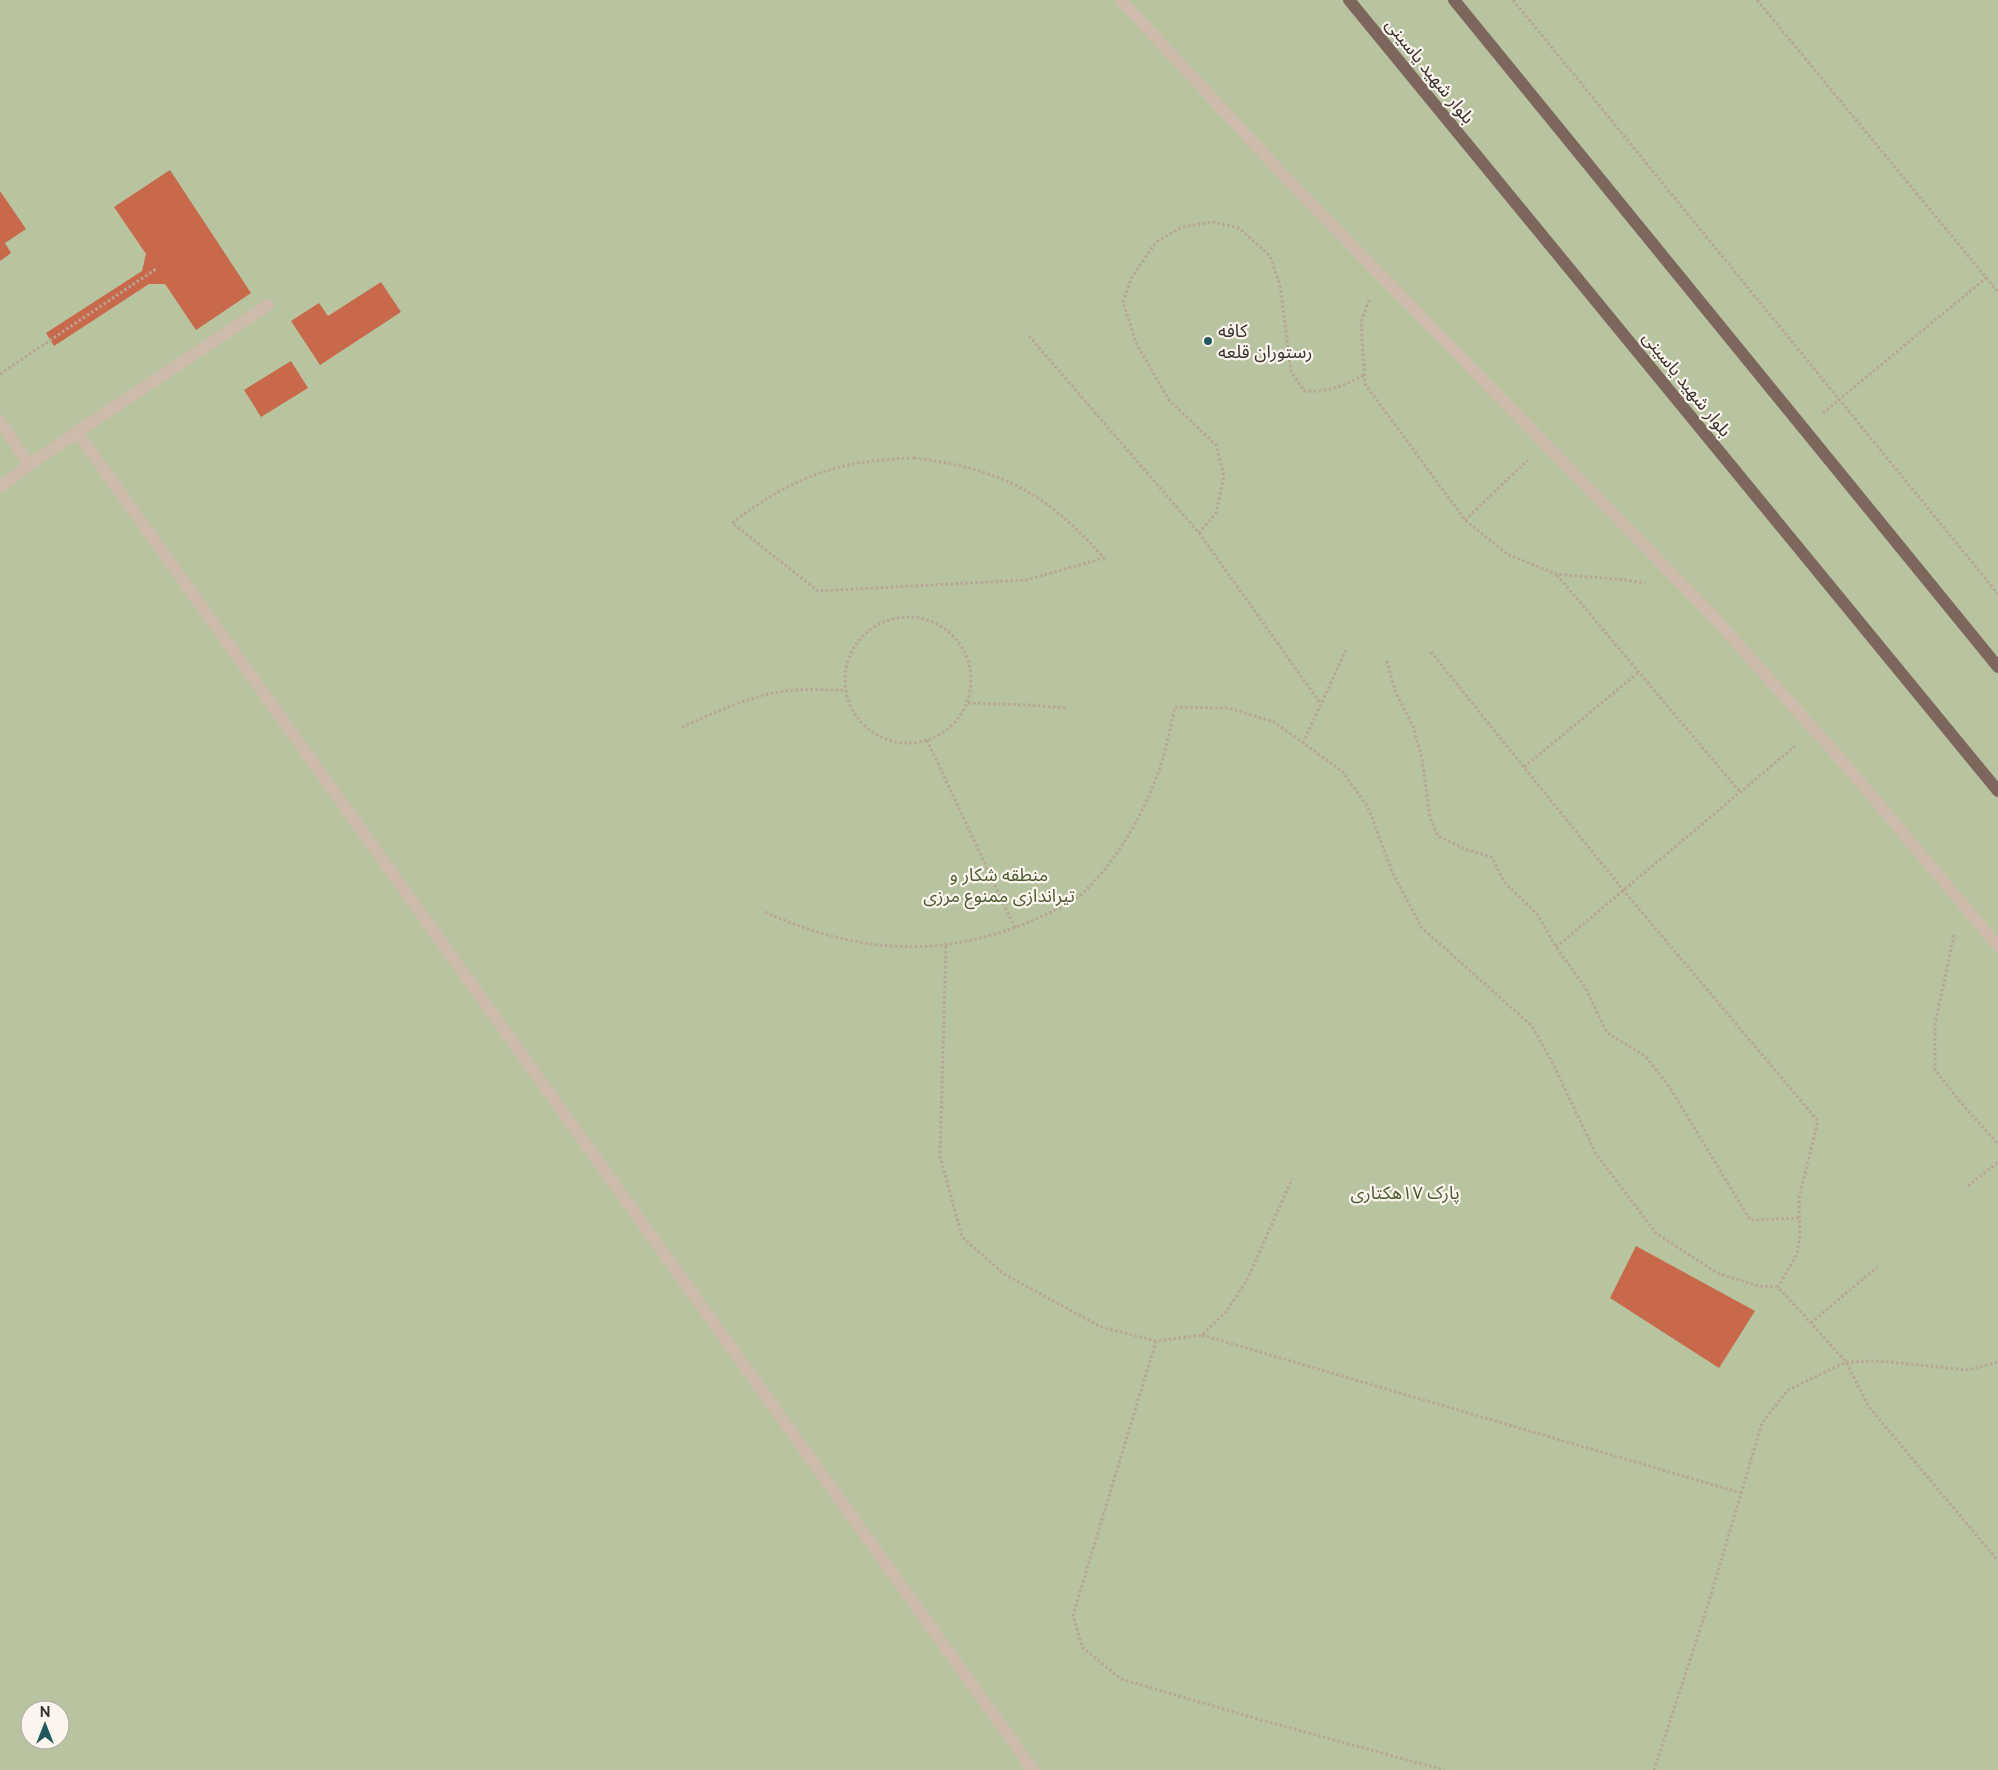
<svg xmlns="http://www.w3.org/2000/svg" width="1998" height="1770" viewBox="0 0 1998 1770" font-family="Raleway,'Noto Sans Arabic',sans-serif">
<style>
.green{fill:#b8c4a0;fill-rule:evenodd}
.building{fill:#c8694b}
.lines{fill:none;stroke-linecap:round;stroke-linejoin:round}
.path{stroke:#b9a596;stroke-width:3;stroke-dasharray:2.5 2.5;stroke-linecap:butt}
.minor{stroke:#cdbbac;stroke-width:12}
.major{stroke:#7d675c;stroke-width:12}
.poi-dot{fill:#1f5a5e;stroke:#fbf5ee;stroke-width:2}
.labels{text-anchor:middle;stroke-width:4.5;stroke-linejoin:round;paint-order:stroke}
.street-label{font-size:18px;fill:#3b302b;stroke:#fbf5ee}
.poi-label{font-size:18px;fill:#3b302b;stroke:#fbf5ee;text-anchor:start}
.park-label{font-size:18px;fill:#4a5a2e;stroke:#fbf5ee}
</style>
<rect width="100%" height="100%" fill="#f4ebe1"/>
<path class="green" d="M0 0H1998V1770H0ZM30 1710H60V1740H30Z"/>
<g class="building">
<path d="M170 170 251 293 196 330 165 284H149L54 346 46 333 142 271 146 254 114 207Z"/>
<path d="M0 191 26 229 5 243 11 253 0 261Z"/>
<path d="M381 282 401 312 320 365 291 321 319 303 328 316Z"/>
<path d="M291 361 308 388 261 417 244 390Z"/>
<path d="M1636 1246 1755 1311 1719 1368 1610 1298Z"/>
</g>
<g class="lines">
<g class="path">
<path d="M1513 0 1998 594"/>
<path d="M1757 0 1998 292"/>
<path d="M1369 300 1361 322 1365 384 1465 520 1507 554 1556 574 1626 580 1645 583"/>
<path d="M1029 336 1199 533 1321 704"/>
<path d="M0 374 156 269"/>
<path d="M1823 413 1986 278"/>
<path d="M914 458C999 468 1047 493 1104 558L1026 580 818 591 732 523C792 477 838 460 914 458Z"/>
<path d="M1465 520 1528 460"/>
<path d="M1199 533 1216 513 1224 476 1216 445 1169 400 1136 343 1123 302 1132 277 1156 242 1182 227 1213 222 1239 228 1270 256 1280 285 1291 371 1304 391C1327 393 1345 385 1364 375"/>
<path d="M1557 575 1740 792"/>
<circle cx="908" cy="680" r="63"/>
<path d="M1431 652 1624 891 1818 1121 1799 1198 1800 1236 1797 1254 1778 1287"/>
<path d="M1387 661 1395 691 1413 726 1422 759 1430 818 1438 836 1467 850 1492 857 1504 882 1538 915 1556 947 1585 987 1607 1033 1645 1056 1669 1086 1750 1220 1799 1218"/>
<path d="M968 703 1027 705 1067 708"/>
<path d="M682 727C718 711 755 693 795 690 812 689 829 690 845 690"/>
<path d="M927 740 1015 928"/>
<path d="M1303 743 1346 650"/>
<path d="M1524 767 1639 672"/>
<path d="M765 912C854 952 937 960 1029 922 1046 914 1072 904 1085 891 1121 856 1148 806 1163 758 1168 741 1171 724 1175 707L1229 708 1274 722 1342 771 1368 807 1393 874 1422 928 1532 1026 1552 1062 1596 1154 1656 1233 1717 1273 1758 1286 1778 1287 1846 1362 1869 1407 1998 1561"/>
<path d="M1954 935 1935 1024V1070L1967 1110 1998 1144"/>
<path d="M946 946 940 1156 962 1237 1004 1274 1101 1327 1156 1341 1202 1335 1226 1312 1247 1280 1292 1179"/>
<path d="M1556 947 1795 746"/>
<path d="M1968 1186 1998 1162"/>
<path d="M1811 1323 1877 1267"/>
<path d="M1202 1335 1741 1493"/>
<path d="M1156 1341 1073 1615 1082 1647 1121 1679 1261 1720 1444 1770"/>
<path d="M1654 1770 1707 1608 1762 1423 1788 1390 1846 1362 1878 1361 1968 1370 1998 1362"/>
</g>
<g class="minor">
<path d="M1121 0 1289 181 1710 613 1844 763 1998 946"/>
<path d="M0 421 29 465"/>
<path d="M77 432 268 305"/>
<path d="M0 487 29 465 77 432 1033 1770"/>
</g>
<g class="major">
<path d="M1349 0 1998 791"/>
<path d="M1454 0 1998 667"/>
</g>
</g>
<circle class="poi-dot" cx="1208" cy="341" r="5"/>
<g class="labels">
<g class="street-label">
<text transform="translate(1430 71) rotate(51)" y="6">بلوار شهید یاسینی</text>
<text transform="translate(1687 384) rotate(51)" y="6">بلوار شهید یاسینی</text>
</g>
<g class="poi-label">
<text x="1218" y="337">کافه<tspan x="1218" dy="21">رستوران قلعه</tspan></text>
</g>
<g class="park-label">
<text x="999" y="881">منطقه شکار و<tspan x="999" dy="21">تیراندازی ممنوع مرزی</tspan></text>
<text x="1405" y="1199">پارک ۱۷هکتاری</text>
</g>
</g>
<g transform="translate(45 1725)"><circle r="24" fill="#fbf5ee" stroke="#aea6a0"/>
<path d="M0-4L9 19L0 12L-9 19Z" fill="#1f5a5e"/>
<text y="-8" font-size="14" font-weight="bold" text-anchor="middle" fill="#3b302b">N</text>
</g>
</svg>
